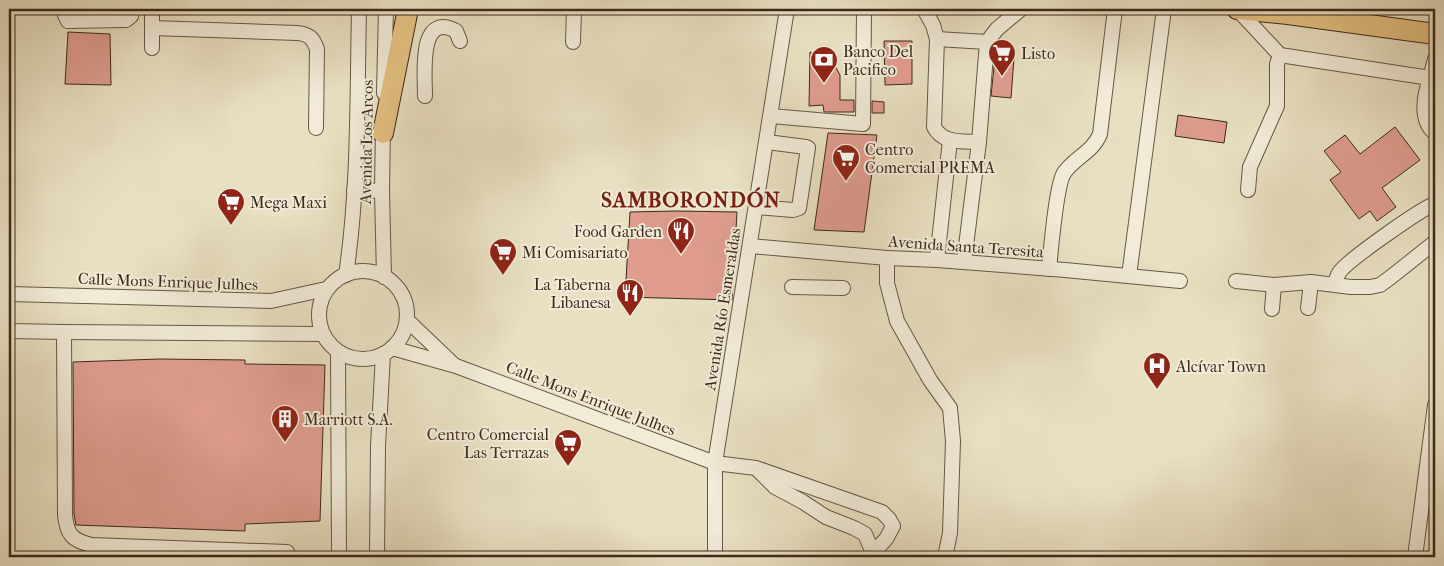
<svg xmlns="http://www.w3.org/2000/svg" width="1444" height="566" viewBox="0 0 1444 566" font-family="'IM FELL French Canon',serif">
<style>
.building{fill:#df9c8f;stroke:#3c291b}
.lines{fill:none;stroke-linecap:round;stroke-linejoin:round}
.minor-casing{stroke:#675745;stroke-width:16}
.highway-casing{stroke:#3c291b;stroke-width:22}
.minor{stroke:#f1ebd8;stroke-width:14}
.highway{stroke:#e4c082;stroke-width:20}
.labels{text-anchor:middle;stroke-width:4;stroke-linejoin:round;paint-order:stroke}
.poi-label{font-size:16px;fill:#3c291b;stroke:#f1ebd8;text-anchor:start}
.street-label{font-size:16px;fill:#3c291b;stroke:#f1ebd8}
.district-label{font-size:21px;font-weight:bold;letter-spacing:1px;fill:#7a1f14;stroke:#f1ebd8}
</style>
<rect width="100%" height="100%" fill="#e9e0c3"/>
<filter id="stains"><feTurbulence type="fractalNoise" baseFrequency=".004" numOctaves="4"/><feColorMatrix values="0 0 0 0 .2 0 0 0 0 .09 0 0 0 0 .02 0 0 0 .5 -.17"/></filter>
<radialGradient id="worn" r=".72"><stop offset=".6" stop-color="#630" stop-opacity="0"/><stop offset="1" stop-color="#630" stop-opacity=".3"/></radialGradient>
<g class="building">
<path d="M68 32 110 34 111 85 65 84Z"/>
<path d="M884 41H912V84L885 85Z"/>
<path d="M810 52 828 60 835 66 840 75V100H854V112H824L823 105 809 106Z"/>
<path d="M995 57 1014 58 1011 98 991 96Z"/>
<path d="M872 101 884 102V113H872Z"/>
<path d="M1178 115 1227 122 1224 143 1175 136Z"/>
<path d="M1395 127 1420 160 1382 188 1396 207 1377 221 1370 211 1359 219 1330 180 1341 172 1324 151 1345 135 1360 154Z"/>
<path d="M828 133 877 135 864 232 814 230Z"/>
<path d="M677 211 737 212 732 300 625 297 630 212Z"/>
<path d="M159 359 245 360V364L325 365 320 521 245 524V531L76 525 74 514 73 362Z"/>
</g>
<g class="lines">
<defs>
<g id="minor">
<path d="M65 9V15L68 21 126 20 131 16 132 9"/>
<path d="M924 9 933 25 937 39 934 127C943 144 962 141 979 142L987 42 997 29 1021 9"/>
<path d="M1237 9 1280 55 1430 78 1435 59"/>
<path d="M152 28 297 33C309 34 313 38 317 49L316 128"/>
<path d="M937 39 987 42"/>
<path d="M573 42 574 9"/>
<path d="M152 48V9"/>
<path d="M1430 78C1424 96 1419 120 1435 133"/>
<path d="M384 93 386 9"/>
<path d="M425 96C425 74 418 11 456 31L460 41"/>
<path d="M771 116 863 124 864 9"/>
<path d="M383 125 382 191 384 277"/>
<path d="M354 190 382 191"/>
<path d="M1248 190 1250 167 1277 106V64L1280 55"/>
<path d="M756 207 793 210 799 208 808 148 806 147 767 142"/>
<path d="M750 246 887 258 937 260 1065 270 1180 281"/>
<path d="M887 258V283L897 321 930 380 950 408 953 441 950 533 945 557"/>
<path d="M937 260 950 140"/>
<path d="M964 262 979 142"/>
<path d="M1049 269C1051 250 1056 186 1064 173 1074 158 1093 152 1100 134L1115 9"/>
<circle cx="363" cy="315" r="44"/>
<path d="M346 275C359 187 357 97 359 9"/>
<path d="M1129 276 1164 9"/>
<path d="M1236 281 1274 285 1311 282 1351 287H1370L1380 285 1391 277 1435 242"/>
<path d="M1335 284C1336 281 1337 276 1339 273 1345 262 1422 208 1435 204"/>
<path d="M792 287 843 288"/>
<path d="M9 294 271 301 326 289"/>
<path d="M1308 308 1311 282"/>
<path d="M1272 309 1274 285"/>
<path d="M407 320 453 364"/>
<path d="M9 331 64 332 322 334"/>
<path d="M64 332 65 515C67 535 72 540 91 545L287 552"/>
<path d="M392 348 456 366 715 463 756 468 882 512 889 519 893 526 886 539 873 553V557"/>
<path d="M338 352 339 557"/>
<path d="M758 470 775 487 803 502 826 517 854 528 865 534 873 553"/>
<path d="M377 557 378 446 383 354"/>
<path d="M715 557V463L787 9"/>
<path d="M1415 557 1435 405"/>
</g>
<g id="highway">
<path d="M1237 9 1288 14 1435 34"/>
<path d="M383 133 408 9"/>
</g>
</defs>
<use href="#minor" class="minor-casing"/>
<use href="#highway" class="highway-casing"/>
<use href="#minor" class="minor"/>
<use href="#highway" class="highway"/>
</g>
<defs>
<symbol id="supermarket-pin" viewBox="-11 -11 22 30"><path d="M0 17L-7.5 6A9.5 9.5 0 1 1 7.5 6Z" fill="#8f2418" stroke="#f1ebd8"/><path d="M-6-5.5h2.5l.6 2H6L4.5 2H-2.5L-4.4-4H-6ZM-1.5 3.2a1.3 1.3 0 1 0 .1 0ZM3 3.2a1.3 1.3 0 1 0 .1 0Z" fill="#fff"/></symbol>
<symbol id="bank-pin" viewBox="-11 -11 22 30"><path d="M0 17L-7.5 6A9.5 9.5 0 1 1 7.5 6Z" fill="#8f2418" stroke="#f1ebd8"/><path d="M-6-4H6V4H-6ZM0-2.3a2.3 2.3 0 1 0 0 4.6a2.3 2.3 0 1 0 0-4.6Z" fill="#fff"/></symbol>
<symbol id="restaurant-pin" viewBox="-11 -11 22 30"><path d="M0 17L-7.5 6A9.5 9.5 0 1 1 7.5 6Z" fill="#8f2418" stroke="#f1ebd8"/><path d="M-5-6h1v4h1v-4h1v4h1v-4h1v5L-1.5 .5V6h-2V.5L-5-1ZM5-6V6H3V1.5H1.5Q1.5-4 5-6Z" fill="#fff"/></symbol>
<symbol id="hospital-pin" viewBox="-11 -11 22 30"><path d="M0 17L-7.5 6A9.5 9.5 0 1 1 7.5 6Z" fill="#8f2418" stroke="#f1ebd8"/><path d="M-5-5h3v3.5h4V-5h3V5h-3V1.5h-4V5h-3Z" fill="#fff"/></symbol>
<symbol id="building-pin" viewBox="-11 -11 22 30"><path d="M0 17L-7.5 6A9.5 9.5 0 1 1 7.5 6Z" fill="#8f2418" stroke="#f1ebd8"/><path d="M-4-6H4V6H1V3H-1V6H-4ZM-2.5-4.3h1.7v1.8h-1.7ZM.8-4.3h1.7v1.8H.8ZM-2.5-1h1.7V.8h-1.7ZM.8-1h1.7V.8H.8Z" fill="#fff"/></symbol>
</defs>
<g fill-rule="evenodd">
<use href="#supermarket-pin" x="986" y="37" width="32" height="43"/>
<use href="#bank-pin" x="808" y="44" width="32" height="43"/>
<use href="#supermarket-pin" x="830" y="142" width="32" height="43"/>
<use href="#supermarket-pin" x="215" y="186" width="32" height="43"/>
<use href="#restaurant-pin" x="665" y="215" width="32" height="43"/>
<use href="#supermarket-pin" x="487" y="236" width="32" height="43"/>
<use href="#restaurant-pin" x="614" y="277" width="32" height="43"/>
<use href="#hospital-pin" x="1141" y="350" width="32" height="43"/>
<use href="#building-pin" x="269" y="403" width="32" height="43"/>
<use href="#supermarket-pin" x="552" y="427" width="32" height="43"/>
</g>
<g class="labels">
<g class="poi-label">
<text x="843" y="57">Banco Del<tspan x="843" dy="18">Pacifico</tspan></text>
<text x="1021" y="59">Listo</text>
<text x="865" y="155">Centro<tspan x="865" dy="18">Comercial PREMA</tspan></text>
<text x="250" y="208">Mega Maxi</text>
<text x="662" y="237" text-anchor="end">Food Garden</text>
<text x="522" y="258">Mi Comisariato</text>
<text x="611" y="290" text-anchor="end">La Taberna<tspan x="611" dy="18">Libanesa</tspan></text>
<text x="1176" y="372">Alcívar Town</text>
<text x="304" y="425">Marriott S.A.</text>
<text x="549" y="440" text-anchor="end">Centro Comercial<tspan x="549" dy="18">Las Terrazas</tspan></text>
</g>
<g class="street-label">
<text transform="translate(366 142) rotate(-89)" y="6">Avenida Los Arcos</text>
<text transform="translate(966 246) rotate(4)" y="6">Avenida Santa Teresita</text>
<text transform="translate(168 281) rotate(2)" y="6">Calle Mons Enrique Julhes</text>
<text transform="translate(722 309) rotate(-81)" y="6">Avenida Río Esmeraldas</text>
<text transform="translate(591 398) rotate(21)" y="6">Calle Mons Enrique Julhes</text>
</g>
<g class="district-label">
<text x="691" y="207">SAMBORONDÓN</text>
</g>
</g>
<rect width="1444" height="566" fill="none" stroke="#e9e0c3" stroke-width="30"/>
<rect x="10" y="10" width="1424" height="546" fill="none" stroke="#3c291b" stroke-width="2.5"/>
<rect x="15" y="15" width="1414" height="536" fill="none" stroke="#3c291b"/>
<rect width="100%" height="100%" filter="url(#stains)"/>
<rect width="100%" height="100%" fill="url(#worn)"/>
</svg>
